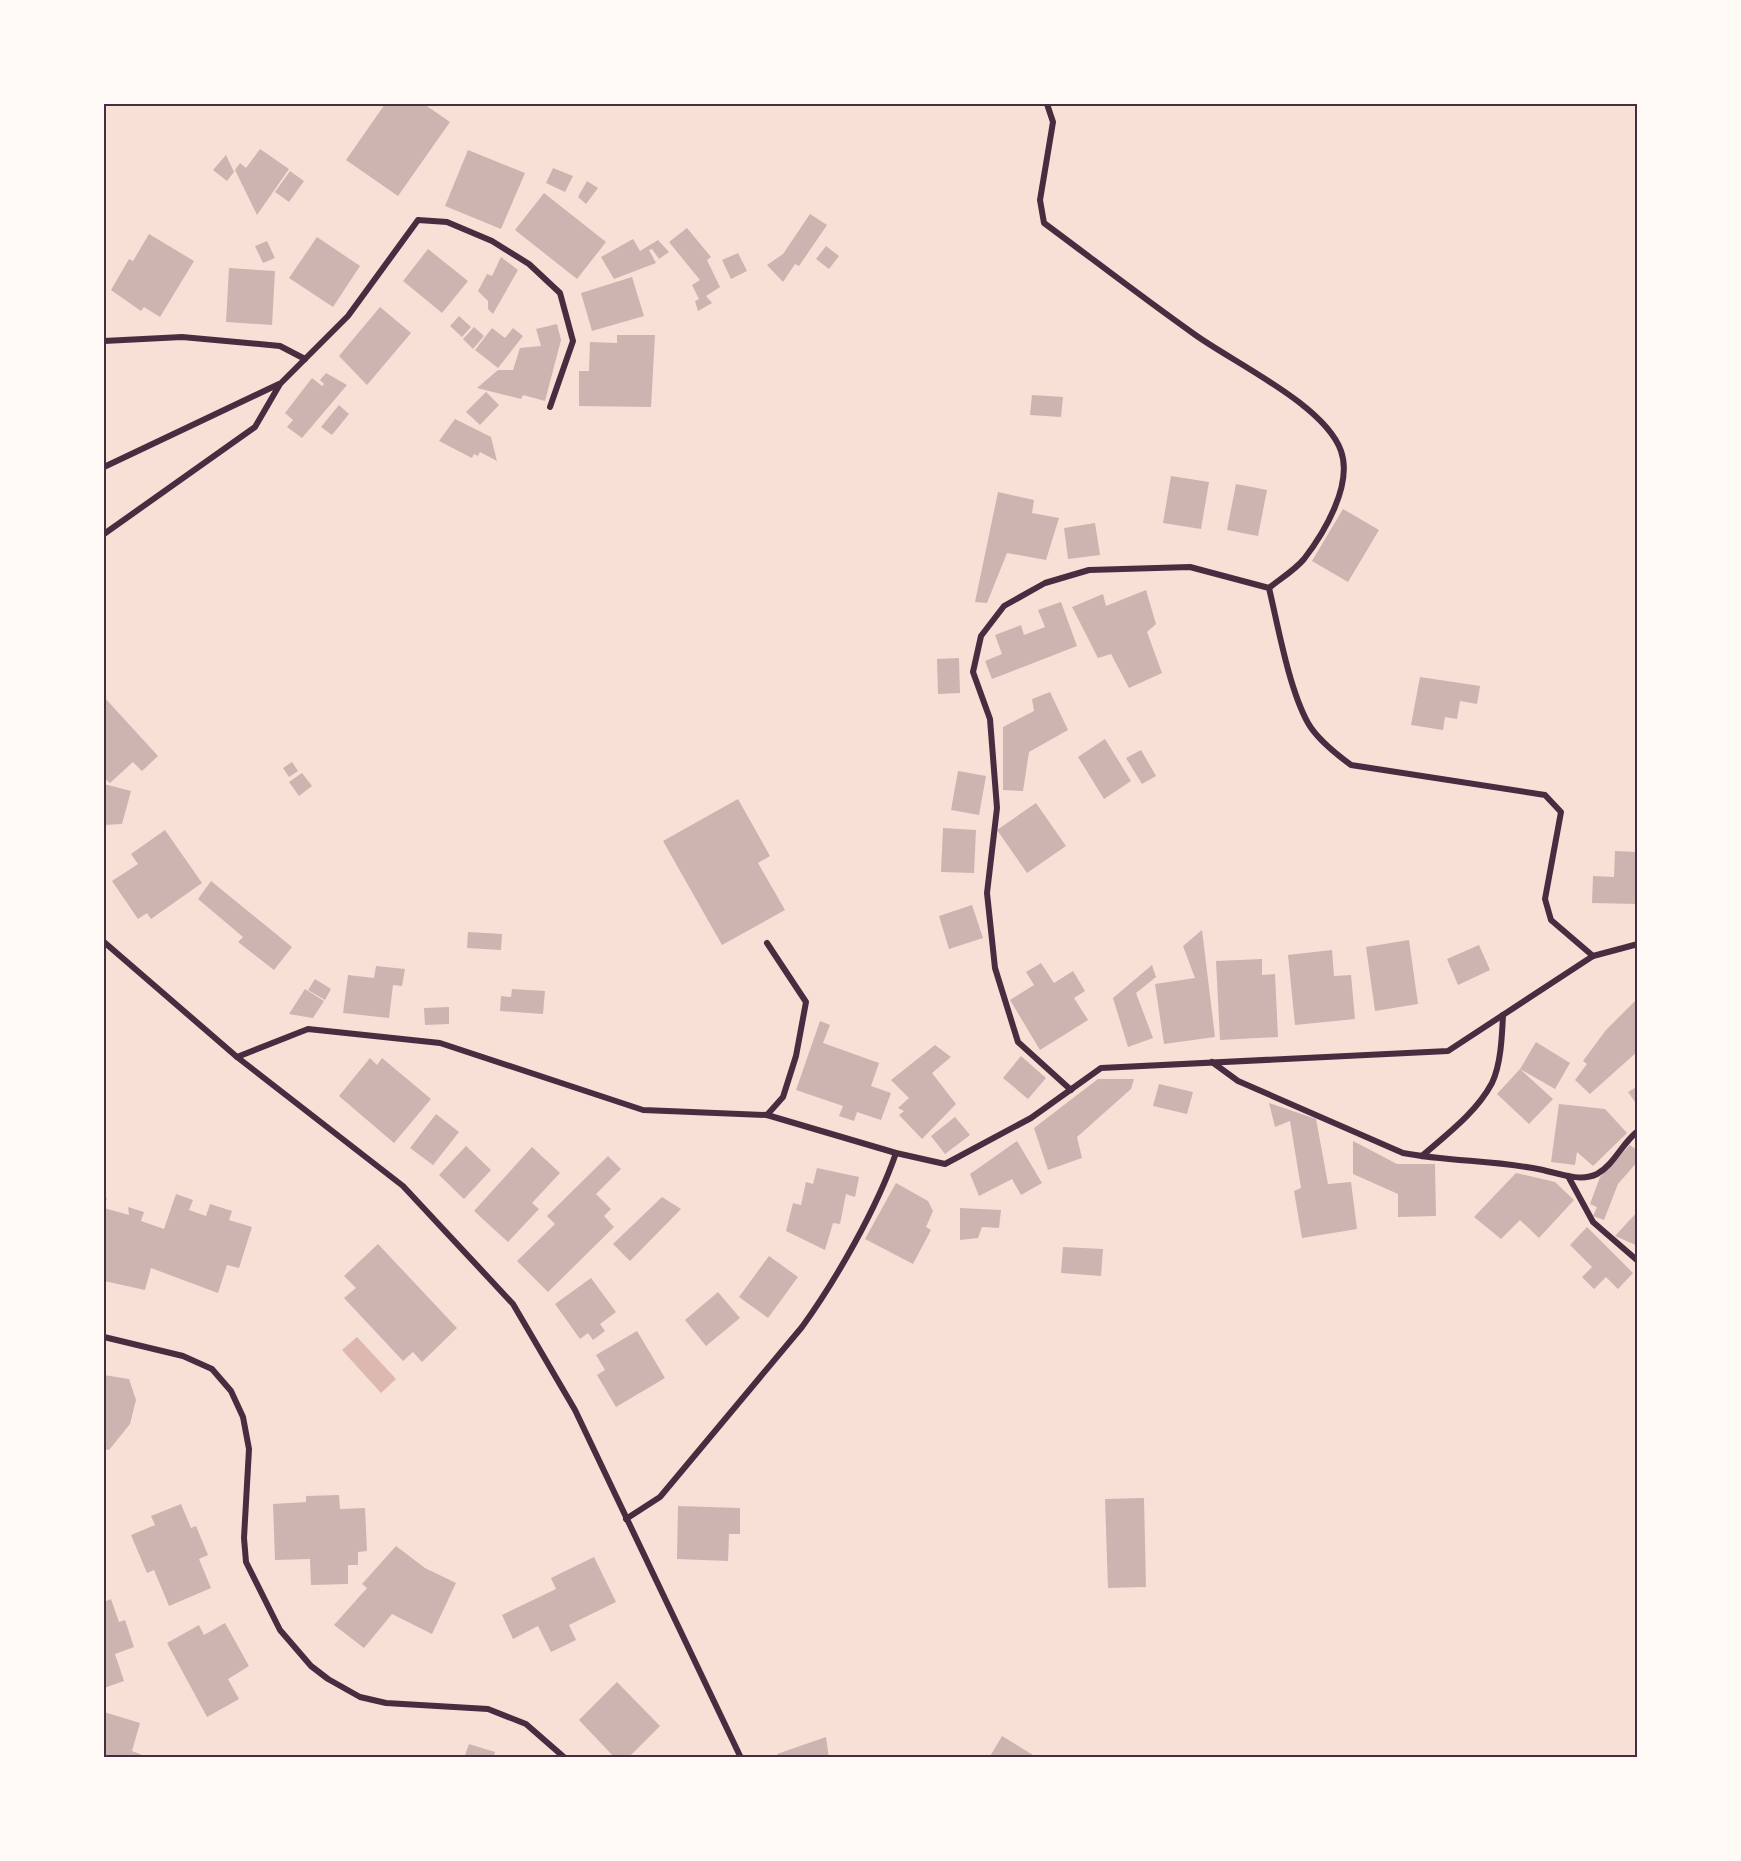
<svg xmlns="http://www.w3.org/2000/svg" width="1741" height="1861" viewBox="0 0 1741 1861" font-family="'Noto Sans',sans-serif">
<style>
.water{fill:#dcb8b0}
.building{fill:#ccb4b1}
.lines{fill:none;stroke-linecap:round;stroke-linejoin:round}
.minor{stroke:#4a2c40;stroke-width:6}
.neatline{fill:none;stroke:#4a2c40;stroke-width:2}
</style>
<rect width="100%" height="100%" fill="#f7e1d7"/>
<path class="water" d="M357 1337 396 1379 381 1393 342 1350Z"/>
<g class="building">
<path d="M385 104H424L450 122 398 196 346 160Z"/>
<path d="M260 149 289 169 257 215 235 170 240 163 246 168Z"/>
<path d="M468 150 525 173 501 229 445 206Z"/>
<path d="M226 155 234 172 227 181 213 170Z"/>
<path d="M553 168 573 176 565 192 546 183Z"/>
<path d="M290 171 304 181 289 202 275 192Z"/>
<path d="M587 181 598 188 586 204 578 197Z"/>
<path d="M544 193 606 242 577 279 515 230Z"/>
<path d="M810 214 827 225 799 266 795 264 783 282 767 265 783 254Z"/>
<path d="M687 228 711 257 707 260 720 287 706 296 712 303 698 311 695 301 699 299 692 285 700 280 669 242Z"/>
<path d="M149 234 194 261 160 317 144 307 141 311 111 290 129 259 133 261Z"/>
<path d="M317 237 360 266 333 307 289 278Z"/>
<path d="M633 239 640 251 658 240 669 252 659 259 652 249 649 250 656 263 614 279 601 257Z"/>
<path d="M267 241 275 258 263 263 255 246Z"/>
<path d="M826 246 839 256 829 269 816 259Z"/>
<path d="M428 249 468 281 442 313 403 281Z"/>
<path d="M738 253 747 271 731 279 722 260Z"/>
<path d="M501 257 518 270 493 314 488 309V301L478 291 487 274 492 276Z"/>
<path d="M229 268 275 271 272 325 226 322Z"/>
<path d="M632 277 644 316 592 331 581 293Z"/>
<path d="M380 307 411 333 367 385 339 356Z"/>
<path d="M459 316 471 327 462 337 450 326Z"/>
<path d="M557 324 561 340 545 401 523 395 521 399 477 388 498 370H513L520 348 541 346 536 329Z"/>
<path d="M474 327 484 336 473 349 463 339Z"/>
<path d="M492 328 505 338 513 328 523 336 498 368 475 350Z"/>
<path d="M617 335H655L651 407 579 406V371H589L590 342 617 343Z"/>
<path d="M326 373 347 385 302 438 287 427 293 420 285 413 312 378 322 386 324 384 320 380Z"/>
<path d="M486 392 499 405 480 425 466 412Z"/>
<path d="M1032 395 1063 397 1061 417 1030 415Z"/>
<path d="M339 405 349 414 332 435 321 427Z"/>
<path d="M455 419 491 437 497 461 480 452 478 456 474 454 472 458 439 441Z"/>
<path d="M1171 476 1209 482 1201 529 1163 523Z"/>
<path d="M1236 484 1267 490 1258 536 1227 530Z"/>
<path d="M998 492 1034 500 1032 513 1059 518 1046 560 1007 553 987 603 975 602Z"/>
<path d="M1343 509 1379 530 1348 582 1312 561Z"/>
<path d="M1095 523 1100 555 1068 559 1064 528Z"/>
<path d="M1146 590 1156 624 1147 632 1162 673 1129 688 1111 654 1098 658 1072 607 1103 594 1106 606Z"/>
<path d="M1061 602 1077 646 992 679 985 661 1002 654 995 635 1021 625 1024 635 1045 627 1038 610Z"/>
<path d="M959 658 960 693 938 694 937 659Z"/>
<path d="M1420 677 1480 686 1477 704 1460 701 1457 719 1445 717 1443 730 1411 725Z"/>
<path d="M1050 692 1068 730 1029 752 1023 791 1003 790V727L1034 711 1032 699Z"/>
<path d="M104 697 158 756 142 771 133 762 110 783 104 778Z"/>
<path d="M1105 739 1131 781 1104 799 1078 757Z"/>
<path d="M1141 750 1156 776 1142 784 1126 758Z"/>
<path d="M292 762 298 771 289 777 283 768Z"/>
<path d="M958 771 986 776 979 815 951 810Z"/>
<path d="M302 773 312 786 299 796 289 782Z"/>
<path d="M104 784 131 791 122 824 104 825Z"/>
<path d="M738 799 770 856 758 863 785 910 722 945 663 841Z"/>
<path d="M1036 803 1066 846 1027 873 997 830Z"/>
<path d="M943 828 976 830 974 873 941 872Z"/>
<path d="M165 830 202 883 151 919 147 913 138 919 112 881 138 864 131 854Z"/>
<path d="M1615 851 1638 852V904L1592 903 1593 876 1614 877Z"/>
<path d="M211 881 292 947 274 970 238 942 243 937 198 899Z"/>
<path d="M972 905 983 938 949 949 939 916Z"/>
<path d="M1202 930 1215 1037 1164 1044 1155 984 1195 978 1183 946Z"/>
<path d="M468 932 502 934 501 950 467 948Z"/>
<path d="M1409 940 1418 1004 1375 1011 1366 947Z"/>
<path d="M1479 945 1490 970 1458 985 1447 959Z"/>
<path d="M1332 950 1334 976 1351 975 1355 1019 1295 1025 1288 955Z"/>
<path d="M1262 959V975L1275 974 1278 1037 1220 1040 1216 961Z"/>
<path d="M1041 963 1054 983 1073 971 1085 991 1074 998 1088 1020 1040 1050 1010 1000 1034 985 1026 972Z"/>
<path d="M1152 965 1156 977 1136 993 1153 1038 1128 1047 1113 998Z"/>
<path d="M376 966 405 969 402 986 393 985 389 1018 343 1013 348 975 374 978Z"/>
<path d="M315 979 331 989 325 1000 308 990Z"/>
<path d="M305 989 324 1001 313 1018 289 1014Z"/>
<path d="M512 989 545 991 543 1014 500 1011 501 996 511 997Z"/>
<path d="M1638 998V1051L1590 1094 1575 1080 1587 1064 1583 1061 1606 1030Z"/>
<path d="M449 1007V1024L425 1025 424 1008Z"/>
<path d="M820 1021 830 1025 823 1043 879 1063 871 1086 891 1093 881 1120 857 1112 854 1121 839 1116 843 1106 796 1090Z"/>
<path d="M1536 1042 1570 1063 1555 1089 1520 1069 1553 1099 1529 1124 1497 1094 1520 1069Z"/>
<path d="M935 1045 951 1057 932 1073 956 1104 922 1139 899 1115 904 1111 898 1108 909 1098 891 1080Z"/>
<path d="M1021 1056 1046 1078 1028 1099 1003 1078Z"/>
<path d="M370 1058 377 1065 382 1058 431 1099 394 1143 339 1096Z"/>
<path d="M1098 1079H1134L1131 1089 1077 1137 1082 1158 1048 1170 1034 1128Z"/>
<path d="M1159 1084 1193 1092 1187 1114 1153 1106Z"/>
<path d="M1638 1086V1106L1628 1092Z"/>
<path d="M1269 1103 1316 1119 1328 1184 1351 1182 1357 1229 1302 1238 1294 1191 1301 1188 1290 1121 1275 1127Z"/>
<path d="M1559 1104 1605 1109 1627 1133 1593 1166 1577 1152 1575 1165 1551 1162Z"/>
<path d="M436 1114 459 1132 433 1165 410 1148Z"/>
<path d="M955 1117 970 1135 945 1154 931 1136Z"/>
<path d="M1017 1141 1042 1183 1021 1195 1012 1179 979 1196 970 1174Z"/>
<path d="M1353 1141 1397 1164H1435L1436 1216 1398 1217V1194L1353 1174Z"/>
<path d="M1630 1145 1638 1151V1161L1618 1184 1604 1220 1593 1216 1597 1207 1590 1204 1600 1177Z"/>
<path d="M466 1146 491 1170 464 1199 439 1175Z"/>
<path d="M532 1147 560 1173 532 1203 539 1209 508 1242 474 1211Z"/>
<path d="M608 1156 621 1169 596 1194 611 1209 604 1216 614 1227 548 1292 517 1261 555 1224 547 1216Z"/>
<path d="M817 1168 859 1177 855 1197 846 1194 840 1224 833 1223 825 1250 786 1231 793 1203 801 1205 806 1182 813 1184Z"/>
<path d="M1516 1173 1555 1182 1574 1200 1539 1238 1520 1220 1501 1239 1474 1217Z"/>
<path d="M896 1183 928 1201 933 1211 926 1227 931 1230 913 1264 865 1239Z"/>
<path d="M176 1194 193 1200 189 1210 206 1216 210 1204 232 1211 229 1220 252 1227 239 1268 227 1265 218 1293 151 1268 145 1290 104 1281V1197L107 1198 104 1208 129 1215 128 1207 144 1212 141 1221 164 1229Z"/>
<path d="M662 1197 681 1209 630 1261 613 1244Z"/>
<path d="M960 1208 1001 1210 999 1228 982 1227 978 1238 960 1240Z"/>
<path d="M1638 1211V1246L1615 1236Z"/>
<path d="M1587 1227 1633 1273 1618 1289 1606 1277 1594 1289 1582 1277 1592 1267 1570 1245Z"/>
<path d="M378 1244 457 1328 422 1362 413 1352 403 1361 344 1298 356 1288 344 1276Z"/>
<path d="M1063 1247 1103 1249 1101 1276 1061 1273Z"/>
<path d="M769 1256 798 1277 768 1318 739 1297Z"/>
<path d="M591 1278 616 1312 600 1324 605 1331 593 1340 588 1333 580 1339 555 1304Z"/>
<path d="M718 1292 740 1318 706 1346 685 1320Z"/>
<path d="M637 1331 665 1378 616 1407 597 1375 605 1370 596 1355Z"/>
<path d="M104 1375 129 1379 136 1400 130 1424 109 1450 104 1449Z"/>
<path d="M339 1495 340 1509 365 1508 367 1551 358 1552V1565H348V1584L311 1585 310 1559 275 1560 273 1504 306 1502V1496Z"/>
<path d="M1144 1498 1146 1587 1108 1588 1105 1499Z"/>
<path d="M181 1504 191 1528 196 1526 208 1555 199 1559 211 1588 169 1606 154 1570 147 1573 131 1535 155 1525 151 1516Z"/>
<path d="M678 1506 740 1508V1534H729L728 1561 677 1559Z"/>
<path d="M396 1546 425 1568 456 1583 432 1634 392 1614 364 1648 334 1625 367 1588 362 1584Z"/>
<path d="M594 1557 616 1602 569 1625 576 1640 551 1652 538 1626 513 1639 502 1615 556 1589 551 1578Z"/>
<path d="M111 1599 119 1622 125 1620 134 1647 115 1654 124 1681 104 1688V1602Z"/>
<path d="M225 1623 249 1666 228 1679 239 1699 207 1717 167 1643 199 1625 204 1635Z"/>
<path d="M617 1682 660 1726 628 1758H615L579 1720Z"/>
<path d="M104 1712 140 1723 132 1751 150 1758H104Z"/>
<path d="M1002 1736 1038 1758H989Z"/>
<path d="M826 1737 829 1758H778L777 1754Z"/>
<path d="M469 1744 495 1752 493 1758H464Z"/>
</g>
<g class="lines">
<g class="minor">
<path d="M1047 104 1053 122 1040 200 1044 223C1094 260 1143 298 1194 334 1234 363 1325 405 1341 451 1353 485 1324 533 1304 559 1295 570 1280 579 1269 588"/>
<path d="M104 341 182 337 280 346 305 359"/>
<path d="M104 467 279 384"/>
<path d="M104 534 255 427 280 384 348 316 418 220 447 222 492 241 529 264 560 293 573 341 550 407"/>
<path d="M104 942 237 1057 403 1186 513 1304 575 1410 741 1758"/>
<path d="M767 943 806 1002 796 1056 783 1097 767 1115"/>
<path d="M237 1057 308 1029 440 1043 643 1110 767 1115 896 1153 945 1164 1031 1118 1101 1068 1448 1051 1593 956 1638 944"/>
<path d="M1212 1062 1238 1081 1403 1153C1450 1162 1497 1160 1543 1170 1560 1174 1581 1182 1597 1174 1614 1165 1622 1143 1638 1131"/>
<path d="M1071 1090 1018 1042 995 968 987 893 997 808 990 719 973 672 981 636 1004 606 1045 583 1089 570 1190 567 1269 588C1278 626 1289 689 1308 723 1317 739 1336 754 1351 765L1545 795 1561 812 1545 899 1551 920 1593 956"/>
<path d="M1422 1156C1446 1135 1476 1113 1492 1083 1501 1064 1502 1036 1503 1015"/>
<path d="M1568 1176 1593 1222 1638 1261"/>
<path d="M104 1337 183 1356 212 1369 231 1391 243 1417 249 1449 244 1538 246 1562 280 1630 311 1666 328 1679 360 1697 386 1703 488 1709 526 1724 565 1758"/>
<path d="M626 1519 660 1497 802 1327C836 1280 877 1208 896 1153"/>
</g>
</g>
<rect width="1741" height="1861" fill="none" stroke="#fffaf5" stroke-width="210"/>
<rect x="105" y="105" width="1531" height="1651" class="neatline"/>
</svg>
